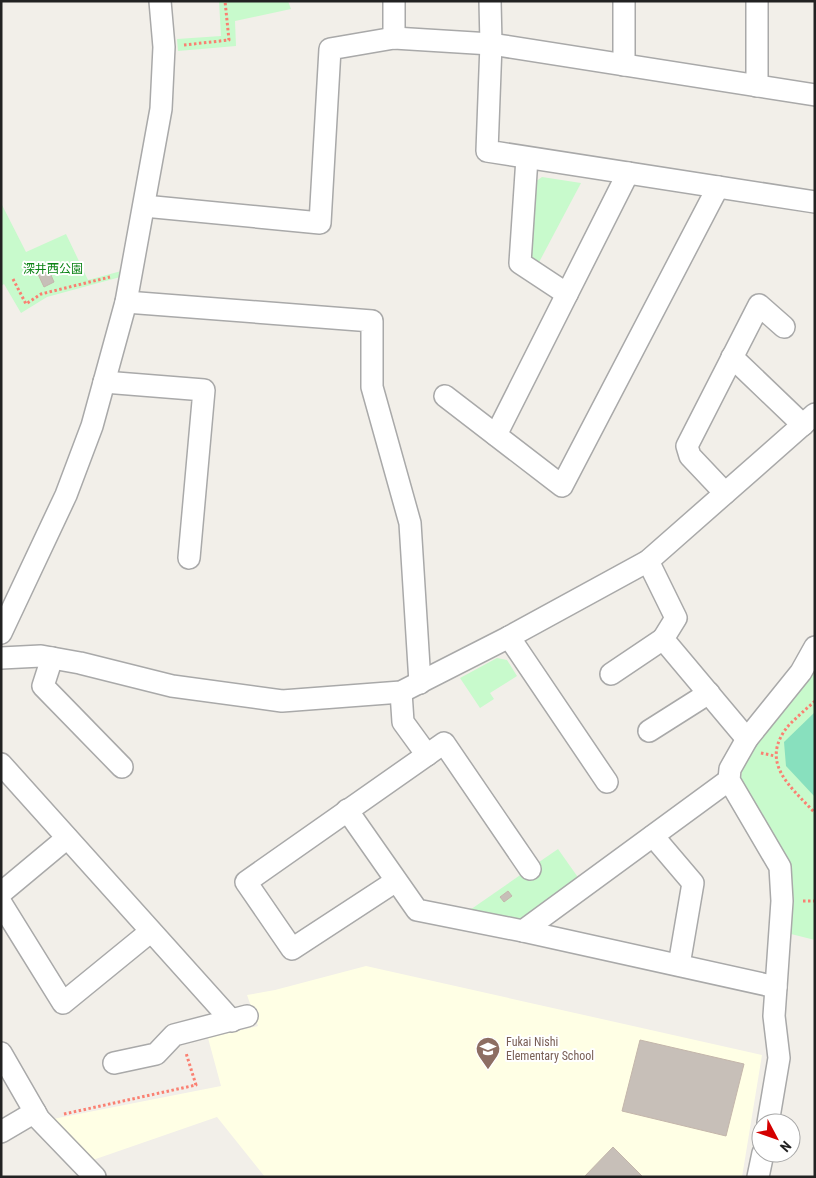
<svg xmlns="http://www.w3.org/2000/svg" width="816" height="1178" viewBox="0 0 816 1178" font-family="'Roboto Condensed','Noto Sans JP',sans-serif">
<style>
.education{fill:#ffffe5}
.park{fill:#c8facc}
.pitch{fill:#88e0be}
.building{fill:#c7bfb8;stroke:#c4b6ab}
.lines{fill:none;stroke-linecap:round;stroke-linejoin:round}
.street-casing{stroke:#a9a9a9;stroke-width:24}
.path{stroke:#fa8072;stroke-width:3;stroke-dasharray:2.5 2.5;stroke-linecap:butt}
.street{stroke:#fff;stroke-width:21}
.labels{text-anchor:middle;stroke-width:4;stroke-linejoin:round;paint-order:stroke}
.park-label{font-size:12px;fill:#0c8416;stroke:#fff}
.education-label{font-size:12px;fill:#785e54;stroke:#fff;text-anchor:start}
</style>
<rect width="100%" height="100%" fill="#f2efe9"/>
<path class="education" d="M366 966 762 1055 742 1177H265L217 1117 90 1161 53 1119 221 1086 208 1038 258 1026 247 995 275 990Z"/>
<g class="park">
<path d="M219 1H288L291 9 235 21 236 46 178 51 177 39 221 36Z"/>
<path d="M542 177 581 183 537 266 531 257 535 182Z"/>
<path d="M1 203 26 252 66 234 88 280 125 270 124 276 47 297 21 313 4 284 1 286Z"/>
<path d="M497 658 507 660 517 676 490 693 494 699 480 708 460 678Z"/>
<path d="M815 662V940L791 934 792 875 781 851 743 789 741 778 743 762Z"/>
<path d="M558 849 582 883 524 923 467 912Z"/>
</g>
<path class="pitch" d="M815 712V797L786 766 784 742Z"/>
<g class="building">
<path d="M47 266 54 282 44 287 36 270Z"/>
<path d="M508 891 512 896 504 902 500 897Z"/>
<path d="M640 1040 744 1064 726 1136 622 1111Z"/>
<path d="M613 1147 643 1177H584Z"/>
</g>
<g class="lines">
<defs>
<g id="street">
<path d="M490 1 491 44 487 151 815 202"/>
<path d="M624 1V65"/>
<path d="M394 38V1"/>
<path d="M757 86V1"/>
<path d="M527 158 520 263 567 294"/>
<path d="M144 206 320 223 330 49 394 38 491 44 815 95"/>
<path d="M126 302 372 321V387L410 523 420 683"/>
<path d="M732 357 803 425"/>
<path d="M104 382 204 390 189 558"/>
<path d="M445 396 562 486 718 187"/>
<path d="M496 435 628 173"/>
<path d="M725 493 690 456 687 446 759 305 784 327"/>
<path d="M648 561 676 618 663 639 747 739"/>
<path d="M1 633 66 495 92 426 126 302 161 109 164 47 160 1"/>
<path d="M509 637 607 782"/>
<path d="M1 658 41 656 80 663 172 686 282 701 401 692 509 637 648 561 815 414"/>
<path d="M52 658 43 686 122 767"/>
<path d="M611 674 663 639"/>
<path d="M401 692 403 722 427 755"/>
<path d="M649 731 709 693"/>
<path d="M1 764 232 1021"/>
<path d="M347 810 417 910 523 931 776 987"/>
<path d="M653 836 693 883 679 965"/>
<path d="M396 881 292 949 246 882 444 743 530 869"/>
<path d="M1 893 67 838"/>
<path d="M1 903 63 1003 150 932"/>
<path d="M523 931 729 780"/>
<path d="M1 1053 39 1119 95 1177"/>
<path d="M114 1063 156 1054 174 1035 247 1016"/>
<path d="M768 1123 779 1058 774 1016 782 901 780 867 729 780 730 769 747 739 801 672 815 647"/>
<path d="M1 1132 35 1112"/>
<path d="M758 1177 763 1153"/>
</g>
</defs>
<use href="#street" class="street-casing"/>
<g class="path">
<path d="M184 45 229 40 225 1"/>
<path d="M13 279 26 304 41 294 110 277"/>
<path d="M815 701C806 709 797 717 789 725 758 762 790 786 815 813"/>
<path d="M761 753 775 756"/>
<path d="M803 901H815"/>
<path d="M64 1114 196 1085 186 1053"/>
</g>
<use href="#street" class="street"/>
</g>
<defs>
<symbol id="school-pin" viewBox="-11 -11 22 30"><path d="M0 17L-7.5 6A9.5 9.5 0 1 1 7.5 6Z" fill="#8d6e63" stroke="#fff"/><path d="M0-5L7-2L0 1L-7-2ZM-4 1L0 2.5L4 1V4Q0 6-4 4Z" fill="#fff"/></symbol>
</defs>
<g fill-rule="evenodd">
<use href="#school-pin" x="474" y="1035" width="28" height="38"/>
</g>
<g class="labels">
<g class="park-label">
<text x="53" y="273">深井西公園</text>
</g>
<g class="education-label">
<text x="506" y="1046">Fukai Nishi<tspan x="506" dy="14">Elementary School</tspan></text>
</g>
</g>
<rect width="816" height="1178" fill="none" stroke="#222222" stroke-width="5"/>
<g transform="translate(776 1138) rotate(131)"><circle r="24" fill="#ffffff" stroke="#a7a7a7"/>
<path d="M0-4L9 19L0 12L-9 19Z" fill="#d40000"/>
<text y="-8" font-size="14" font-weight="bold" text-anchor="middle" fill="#222222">N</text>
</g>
</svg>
